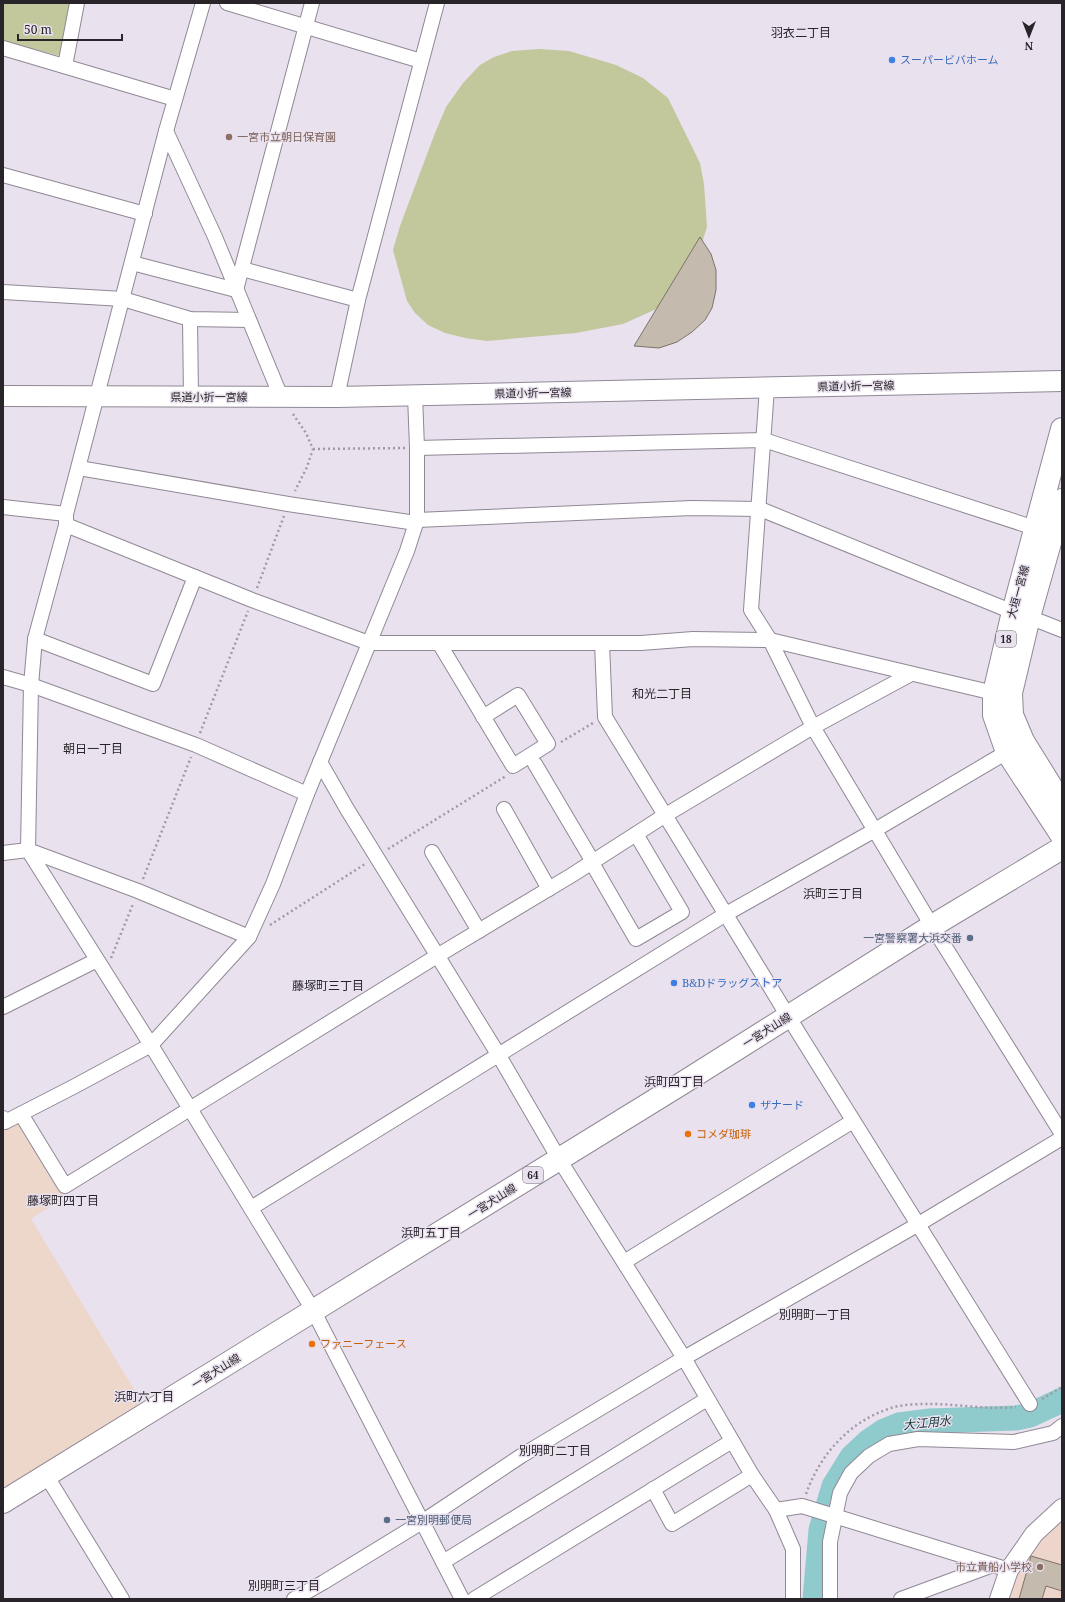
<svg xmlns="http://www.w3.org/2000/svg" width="1065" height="1602" viewBox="0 0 1065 1602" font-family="'Noto Serif','Noto Sans JP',serif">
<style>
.commercial{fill:#edd6ca}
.education{fill:#eed5cc}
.green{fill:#c2c79c}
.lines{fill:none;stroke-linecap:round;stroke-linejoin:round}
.river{stroke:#8fcbcc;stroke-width:25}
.building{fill:#c4bbae;stroke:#7c7368}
.minor-casing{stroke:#908895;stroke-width:16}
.tertiary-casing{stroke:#908895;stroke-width:20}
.secondary-casing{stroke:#908895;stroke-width:22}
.primary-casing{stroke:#908895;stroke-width:24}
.path{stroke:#a19aa4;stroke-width:2.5;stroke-dasharray:2 3;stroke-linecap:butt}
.minor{stroke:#fff;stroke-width:14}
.tertiary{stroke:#fff;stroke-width:18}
.secondary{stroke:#fff;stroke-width:20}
.primary{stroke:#fff;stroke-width:22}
.shop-dot{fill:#3f7fe0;stroke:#eae1ef;stroke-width:1.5}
.education-dot{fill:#8d6e63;stroke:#eae1ef;stroke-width:1.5}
.service-dot{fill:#5c6f8a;stroke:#eae1ef;stroke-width:1.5}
.food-dot{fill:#e8710a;stroke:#eae1ef;stroke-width:1.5}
.labels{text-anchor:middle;stroke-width:3;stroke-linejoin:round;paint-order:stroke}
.shield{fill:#eae1ef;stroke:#625d64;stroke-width:1}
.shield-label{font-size:10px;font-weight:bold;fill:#282429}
.shop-label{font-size:11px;fill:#366cbe;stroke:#eae1ef;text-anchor:start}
.education-label{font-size:11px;fill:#785e54;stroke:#eae1ef;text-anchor:start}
.street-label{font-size:11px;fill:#282429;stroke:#eae1ef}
.service-label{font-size:11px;fill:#4e5e75;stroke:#eae1ef;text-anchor:end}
.food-label{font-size:11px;fill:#c56008;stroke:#eae1ef;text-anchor:start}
.neighbourhood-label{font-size:12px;fill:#282429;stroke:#eae1ef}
.water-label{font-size:12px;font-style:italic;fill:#153434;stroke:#eae1ef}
</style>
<rect width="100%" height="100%" fill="#eae1ef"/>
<path class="commercial" d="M18 1121 65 1197 31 1219 144 1406 3 1495V1129Z"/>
<path class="education" d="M1062 1518V1599H998L1031 1548Z"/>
<g class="green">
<path d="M3 3H71L61 56 3 41Z"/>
<path d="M539 49 569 51 616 65 643 78 668 98 700 163 704 184 707 227 700 249 663 306 623 324 576 333 487 341 465 338 445 333 428 325 415 313 407 301 393 250 400 226 435 133 446 107 463 83 480 65 494 57 512 51Z"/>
</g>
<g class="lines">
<path class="river" d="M815 1599 821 1530 834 1486 852 1457 868 1442 884 1431 899 1425 930 1421 1016 1418 1030 1415 1062 1400"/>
</g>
<g class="building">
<path d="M700 237 711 254 716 270V290L712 308 705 320 692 332 677 342 659 348 634 346Z"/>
<path d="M1031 1556 1062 1565V1591L1046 1586 1042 1599H1019Z"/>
</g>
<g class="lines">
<defs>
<g id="minor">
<path d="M203 3 166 131 66 514V525L35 639 31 685 28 850 151 1045 313 1310 462 1599"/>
<path d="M227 3 421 61"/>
<path d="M3 48 175 99"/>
<path d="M65 66 77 3"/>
<path d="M166 131 215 237 281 397"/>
<path d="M3 175 145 214"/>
<path d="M132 263 236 290 312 3"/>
<path d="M242 269 358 300"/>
<path d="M3 292 123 299 190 319 249 320"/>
<path d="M190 319 191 397"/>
<path d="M767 388 751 610 770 640 813 727 932 926 1062 1134"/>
<path d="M337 397 358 300 437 3"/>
<path d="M417 448 764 440 1035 528"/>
<path d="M79 468 288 504 416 523"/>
<path d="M3 507 66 514"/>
<path d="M417 520 692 508 760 509 1013 612"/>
<path d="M66 525 252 600 369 643H641L693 639 770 640 994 693"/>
<path d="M1029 617 1062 630"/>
<path d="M35 639 153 684 195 577"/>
<path d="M439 643 513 766 548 744 518 695 483 717"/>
<path d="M602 643 605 717 783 1008 1030 1404"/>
<path d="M3 677 31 685 196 745 307 794"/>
<path d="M320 762 347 809 498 1054 559 1159 684 1358 752 1475 776 1510 802 1506 1009 1570"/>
<path d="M535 764 593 862"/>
<path d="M504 809 549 889"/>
<path d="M432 852 479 931"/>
<path d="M3 853 28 850 138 891 249 937"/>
<path d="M592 863 636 939 682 912 636 834"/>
<path d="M3 1007 97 960"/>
<path d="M21 1114 65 1186 437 956 572 875 664 816 813 727 911 674"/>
<path d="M3 1118 5 1122 75 1086 151 1045 249 937 273 884 307 794 407 551 417 520V448L415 395"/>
<path d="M251 1208 726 914 875 830 1007 752"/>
<path d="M624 1262 853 1121"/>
<path d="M46 1475 122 1599"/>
<path d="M653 1489 672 1524 752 1475"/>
<path d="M776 1510 793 1549V1599"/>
<path d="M443 1562 707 1399"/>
<path d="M294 1599 324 1582 422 1522 521 1456 684 1358 917 1225 1062 1138"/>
<path d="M474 1599 732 1441"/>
<path d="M830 1599V1542L840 1493 851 1473 869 1456 889 1444 918 1439 1014 1442 1053 1433 1062 1426"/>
<path d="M901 1599 993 1565"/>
</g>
<path id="tertiary" d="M999 1599 1009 1570 1034 1534 1062 1508"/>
<path id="secondary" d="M3 396 337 397 1062 381"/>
<g id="primary">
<path d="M1062 429 1013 612 994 693V715L1007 752 1062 836"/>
<path d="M1062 500 1029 617 1011 693 1012 715 1023 741 1062 804"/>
<path d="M3 1502 681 1084 932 926 1062 848"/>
</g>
</defs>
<use href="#minor" class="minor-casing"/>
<use href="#tertiary" class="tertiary-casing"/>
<use href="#secondary" class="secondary-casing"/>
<use href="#primary" class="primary-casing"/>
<g class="path">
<path d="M293 414 306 433 313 449 307 467 295 491"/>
<path d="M313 449 405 448"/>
<path d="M257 588 284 516"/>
<path d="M200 733 248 611"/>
<path d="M561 742 593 723"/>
<path d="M388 849 506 776"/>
<path d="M143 879 191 757"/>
<path d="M270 925 365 864"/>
<path d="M111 958 133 904"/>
<path d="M1042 1399 1062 1387"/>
<path d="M806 1494C820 1454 850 1421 891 1408 903 1404 918 1404 931 1404 959 1404 987 1410 1016 1407"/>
</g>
<use href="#minor" class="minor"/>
<use href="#tertiary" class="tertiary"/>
<use href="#secondary" class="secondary"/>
<use href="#primary" class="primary"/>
</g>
<g class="shop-dot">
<circle cx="892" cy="60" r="4"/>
<circle cx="674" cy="983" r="4"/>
<circle cx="752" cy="1105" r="4"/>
</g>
<g class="education-dot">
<circle cx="229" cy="137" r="4"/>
<circle cx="1040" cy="1567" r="4"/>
</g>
<g class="service-dot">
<circle cx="970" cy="938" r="4"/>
<circle cx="387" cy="1520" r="4"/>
</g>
<g class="food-dot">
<circle cx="688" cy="1134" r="4"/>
<circle cx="312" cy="1344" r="4"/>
</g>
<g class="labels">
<g class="shield">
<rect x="996" y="631" width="20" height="16" rx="3"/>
<rect x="523" y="1167" width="20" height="16" rx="3"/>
</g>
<g class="shield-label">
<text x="1006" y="643">18</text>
<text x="533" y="1179">64</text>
</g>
<g class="shop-label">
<text x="900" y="64">スーパービバホーム</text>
<text x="682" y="987">B&amp;Dドラッグストア</text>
<text x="760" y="1109">ザナード</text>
</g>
<g class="education-label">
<text x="237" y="141">一宮市立朝日保育園</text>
<text x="1032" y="1571" text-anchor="end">市立貴船小学校</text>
</g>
<g class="street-label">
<text transform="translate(856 386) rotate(-1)" y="4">県道小折一宮線</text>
<text transform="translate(533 393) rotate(-1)" y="4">県道小折一宮線</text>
<text x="209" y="401">県道小折一宮線</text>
<text transform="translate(1018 592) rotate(-75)" y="4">大垣一宮線</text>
<text transform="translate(767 1030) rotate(-32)" y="4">一宮犬山線</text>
<text transform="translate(492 1201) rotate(-32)" y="4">一宮犬山線</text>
<text transform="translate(216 1371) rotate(-32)" y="4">一宮犬山線</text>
</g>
<g class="service-label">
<text x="962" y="942">一宮警察署大浜交番</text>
<text x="395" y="1524" text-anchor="start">一宮別明郵便局</text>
</g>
<g class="food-label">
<text x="696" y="1138">コメダ珈琲</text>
<text x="320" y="1348">ファニーフェース</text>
</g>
<g class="neighbourhood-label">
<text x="801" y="37">羽衣二丁目</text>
<text x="662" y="698">和光二丁目</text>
<text x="93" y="753">朝日一丁目</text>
<text x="833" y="898">浜町三丁目</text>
<text x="328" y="990">藤塚町三丁目</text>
<text x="674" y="1086">浜町四丁目</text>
<text x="63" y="1205">藤塚町四丁目</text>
<text x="431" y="1237">浜町五丁目</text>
<text x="815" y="1319">別明町一丁目</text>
<text x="144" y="1401">浜町六丁目</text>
<text x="555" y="1455">別明町二丁目</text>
<text x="284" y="1590">別明町三丁目</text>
</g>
<g class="water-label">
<text transform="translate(927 1423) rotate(-6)" y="4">大江用水</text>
</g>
</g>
<rect width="1065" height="1602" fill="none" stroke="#282429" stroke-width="8"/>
<g transform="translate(1029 36) rotate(180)" stroke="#eae1ef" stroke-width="3" paint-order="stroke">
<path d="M0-3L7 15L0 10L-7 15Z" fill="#282429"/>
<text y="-6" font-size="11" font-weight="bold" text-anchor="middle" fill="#282429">N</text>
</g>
<path d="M18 34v6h104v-6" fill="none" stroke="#282429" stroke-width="2"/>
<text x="24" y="34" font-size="12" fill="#282429" stroke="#eae1ef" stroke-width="3" paint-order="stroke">50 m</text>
</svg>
